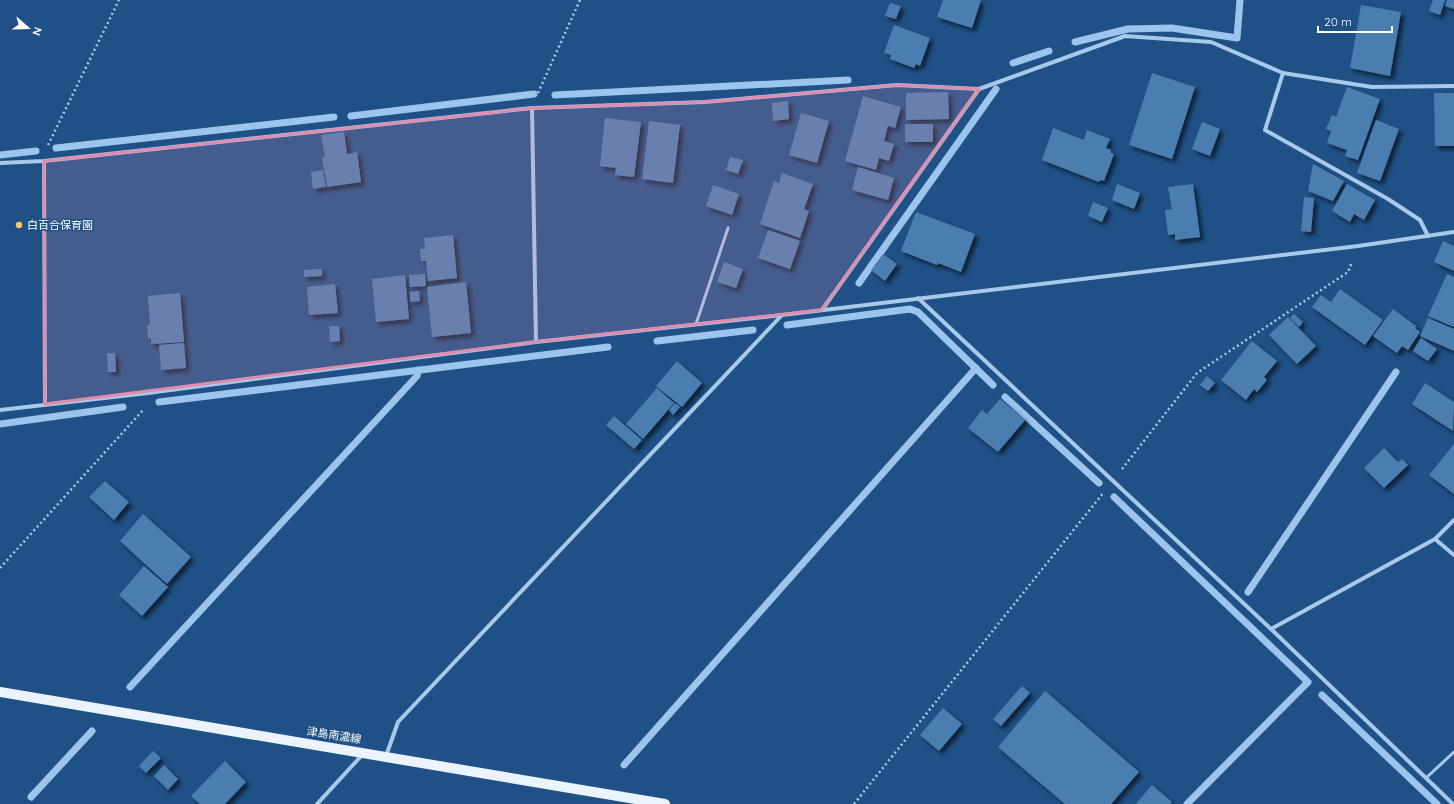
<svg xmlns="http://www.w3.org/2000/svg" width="1454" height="804" viewBox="0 0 1454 804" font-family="Quicksand,'Noto Sans JP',sans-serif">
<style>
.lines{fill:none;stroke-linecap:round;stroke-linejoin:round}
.stream{stroke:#9bc5ec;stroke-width:7}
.building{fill:#4b7eb0;filter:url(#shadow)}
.path{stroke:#a7c9ea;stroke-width:2.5;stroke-dasharray:2 3;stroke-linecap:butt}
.lane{stroke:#a7c9ea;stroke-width:3}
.street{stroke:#a7c9ea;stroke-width:4}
.primary{stroke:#ebf4fe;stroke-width:10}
.marked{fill:#e08cad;fill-opacity:0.2;stroke:#e08cad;stroke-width:3;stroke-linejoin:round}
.poi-dot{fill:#f9c767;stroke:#1f5186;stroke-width:1.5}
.labels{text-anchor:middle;stroke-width:3;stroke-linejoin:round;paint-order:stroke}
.poi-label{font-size:11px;fill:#fff;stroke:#1f5186;text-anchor:start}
.street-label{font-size:11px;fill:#fff;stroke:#1f5186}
</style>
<defs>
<filter id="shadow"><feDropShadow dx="3.5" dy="3.5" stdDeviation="2" flood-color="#0009"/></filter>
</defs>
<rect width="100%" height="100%" fill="#1f5186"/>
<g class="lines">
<g class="stream">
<path d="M1075 42 1128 29 1172 28 1237 38 1240 0"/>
<path d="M1013 63 1049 51"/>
<path d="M555 95 848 80"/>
<path d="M351 116 534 94"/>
<path d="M56 148 334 117"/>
<path d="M0 155 36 151"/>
<path d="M859 283 996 89"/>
<path d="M787 325 910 309 918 312 993 385"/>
<path d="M657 341 753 330"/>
<path d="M1005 397 1099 483"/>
<path d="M159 402 608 347"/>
<path d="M0 424 123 407"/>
<path d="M1114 497 1308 682 1187 804"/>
<path d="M1248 592 1396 372"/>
<path d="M130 687 417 376 418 370"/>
<path d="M1322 695 1437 804"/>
<path d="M624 765 976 368"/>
<path d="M31 797 92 731"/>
</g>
</g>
<g class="building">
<path d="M943 0H981L972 28 937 17Z"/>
<path d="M1433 0H1445L1440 15 1429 11Z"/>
<path d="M1447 0H1454V9L1445 6Z"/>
<path d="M890 3 901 6 896 19 885 16Z"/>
<path d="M1361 5 1401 12 1390 76 1350 68Z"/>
<path d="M894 25 930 38 920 66 916 64 914 68 890 59 891 55 884 53Z"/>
<path d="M1152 73 1195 87 1172 159 1129 145Z"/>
<path d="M1347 87 1380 99 1358 160 1345 156 1347 150 1327 143 1331 131 1326 129 1332 115 1336 117Z"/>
<path d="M948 92 949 119 906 120V93Z"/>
<path d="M1434 93H1454V146H1435Z"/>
<path d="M863 96 901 107 895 128 888 126 884 141 894 144 889 161 879 158 876 170 845 161Z"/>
<path d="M788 101 789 119 773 121 772 103Z"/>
<path d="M801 113 829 121 817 163 789 155Z"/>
<path d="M605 118 641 122 634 177 615 175 616 168 600 166Z"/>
<path d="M1376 120 1399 129 1380 181 1357 173Z"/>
<path d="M649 121 680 125 673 183 642 179Z"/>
<path d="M1202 122 1220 129 1210 156 1192 149Z"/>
<rect x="905" y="124" width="28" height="18"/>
<path d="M1053 128 1084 140 1087 130 1110 139 1106 148 1111 150V153L1114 154 1104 181 1100 180 1099 182 1042 160Z"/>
<path d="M344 132 347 154 357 152 361 182 327 187 322 158 325 157 321 135Z"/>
<path d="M730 157 743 160 738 174 726 170Z"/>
<path d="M1313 164 1344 181 1333 201 1308 191Z"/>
<path d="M858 167 894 178 888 200 852 190Z"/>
<path d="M323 170 326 187 313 189 311 172Z"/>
<path d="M782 173 813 184 804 209 809 211 800 238 760 224 774 181 779 183Z"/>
<path d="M1117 184 1140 193 1134 209 1112 200Z"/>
<path d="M1193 184 1200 237 1175 240V234L1168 235 1165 210 1172 209 1168 187Z"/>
<path d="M1347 184 1375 200 1364 220 1354 214 1350 222 1332 211Z"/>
<path d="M713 185 739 194 732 215 706 206Z"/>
<path d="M1304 197 1314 198 1311 232 1301 231Z"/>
<path d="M1093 202 1108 208 1102 222 1088 216Z"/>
<path d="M916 212 975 234 961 272 938 263 937 265 901 251Z"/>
<path d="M768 230 800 241 790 269 758 258Z"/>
<path d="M453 235 457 278 428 281 426 261H421L420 249H425L424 238Z"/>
<path d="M1443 241 1454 246V271L1434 262Z"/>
<path d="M883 254 897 264 885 281 871 270Z"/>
<path d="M724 262 743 269 736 288 717 282Z"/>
<path d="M322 269V276L304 277V270Z"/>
<path d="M425 274 426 286 410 287 409 275Z"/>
<path d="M1447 274 1454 277V327L1428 316Z"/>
<path d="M405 275 409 319 376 322 372 279Z"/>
<path d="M466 282 471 333 432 337 427 287Z"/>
<path d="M335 284 338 313 309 315 307 287Z"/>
<path d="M1340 289 1383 320 1365 345 1312 307 1321 295 1331 302Z"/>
<path d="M419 291 420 301 410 302V292Z"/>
<path d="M180 293 184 342 151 344V338L148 339 147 325H150L148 296Z"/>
<path d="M1393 309 1416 326 1415 328 1420 332 1408 350 1402 346 1397 353 1373 336Z"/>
<path d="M1294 314 1303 322 1299 327 1290 318Z"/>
<path d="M1288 317 1316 346 1297 364 1269 335Z"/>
<path d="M1428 318 1454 329V351L1420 336Z"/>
<path d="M329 326H339L340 341 330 342Z"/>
<path d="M1421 338 1437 349 1428 361 1413 351Z"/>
<path d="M1252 341 1277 361 1264 377 1267 380 1257 392 1254 389 1246 400 1221 380Z"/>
<path d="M184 343 186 368 161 370 159 345Z"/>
<path d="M107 353H115L116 372H108Z"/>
<path d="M677 361 702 383 682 407 656 386Z"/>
<path d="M1207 376 1215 383 1208 391 1200 385Z"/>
<path d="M1425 383 1454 402 1453 431 1412 404Z"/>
<path d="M657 388 674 403 643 439 626 424Z"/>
<path d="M1000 399 1025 420 998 452 968 428 982 410 987 414Z"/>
<path d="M675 403 680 407 673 415 669 410Z"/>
<path d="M614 416 642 440 634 449 606 425Z"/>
<path d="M1454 444V494L1429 475Z"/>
<path d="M1384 448 1398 462 1402 459 1408 465 1384 488 1364 468Z"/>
<path d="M105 481 129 502 114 520 89 497Z"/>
<path d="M143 514 191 557 167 584 120 541Z"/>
<path d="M144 566 168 587 142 616 119 595Z"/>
<path d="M1022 686 1030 693 1001 726 993 719Z"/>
<path d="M1045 691 1139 772 1111 804H1065L998 747Z"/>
<path d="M943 708 962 724 939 751 920 735Z"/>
<path d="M153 751 161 758 146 773 139 766Z"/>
<path d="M225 761 246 782 225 804H200L191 796Z"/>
<path d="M164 765 178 779 168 790 154 776Z"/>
<path d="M1152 785 1172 802 1170 804H1136Z"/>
</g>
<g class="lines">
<g class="path">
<path d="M538 93 580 0"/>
<path d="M48 145 119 0"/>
<path d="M1122 469 1197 373 1348 272 1352 262"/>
<path d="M0 568 144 409"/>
<path d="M854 804 1104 492"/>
</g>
<g class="lane">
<path d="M696 324 728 228"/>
<path d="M1426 778 1454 752"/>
</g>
<g class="street">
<path d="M1283 73 1265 130 1388 199 1420 220 1428 236"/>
<path d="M44 161 45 404"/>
<path d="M0 163 44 161 532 108"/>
<path d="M918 298 1271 629 1453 804"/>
<path d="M822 310 979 89 1125 36 1211 42 1283 73 1372 87 1454 86"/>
<path d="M536 342 532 108 705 102 897 85 979 89"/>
<path d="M0 410 148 393 536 342 782 315 1358 246 1454 232"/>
<path d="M1435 539 1454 555"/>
<path d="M1271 629 1435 539 1454 520"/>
<path d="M386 756 398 722 782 315"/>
<path d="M317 804 363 754"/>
</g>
<path class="primary" d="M0 692 665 804"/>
</g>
<path class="marked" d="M897 85 979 89 822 310 536 342 45 404 44 161 532 108 705 102Z"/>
<circle class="poi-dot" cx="19" cy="225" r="4"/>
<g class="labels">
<g class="poi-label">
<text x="27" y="229">白百合保育園</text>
</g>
<g class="street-label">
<text transform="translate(334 735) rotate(9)" y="4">津島南濃線</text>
</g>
</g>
<g transform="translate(28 28) rotate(110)" stroke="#1f5186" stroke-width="3" paint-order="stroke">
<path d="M0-3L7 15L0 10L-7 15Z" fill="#ffffff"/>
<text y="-6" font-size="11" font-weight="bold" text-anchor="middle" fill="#ffffff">N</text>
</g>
<path d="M1318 26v6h74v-6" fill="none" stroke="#ffffff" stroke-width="2"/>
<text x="1324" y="26" font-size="12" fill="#ffffff" stroke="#1f5186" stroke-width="3" paint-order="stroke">20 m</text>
</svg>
